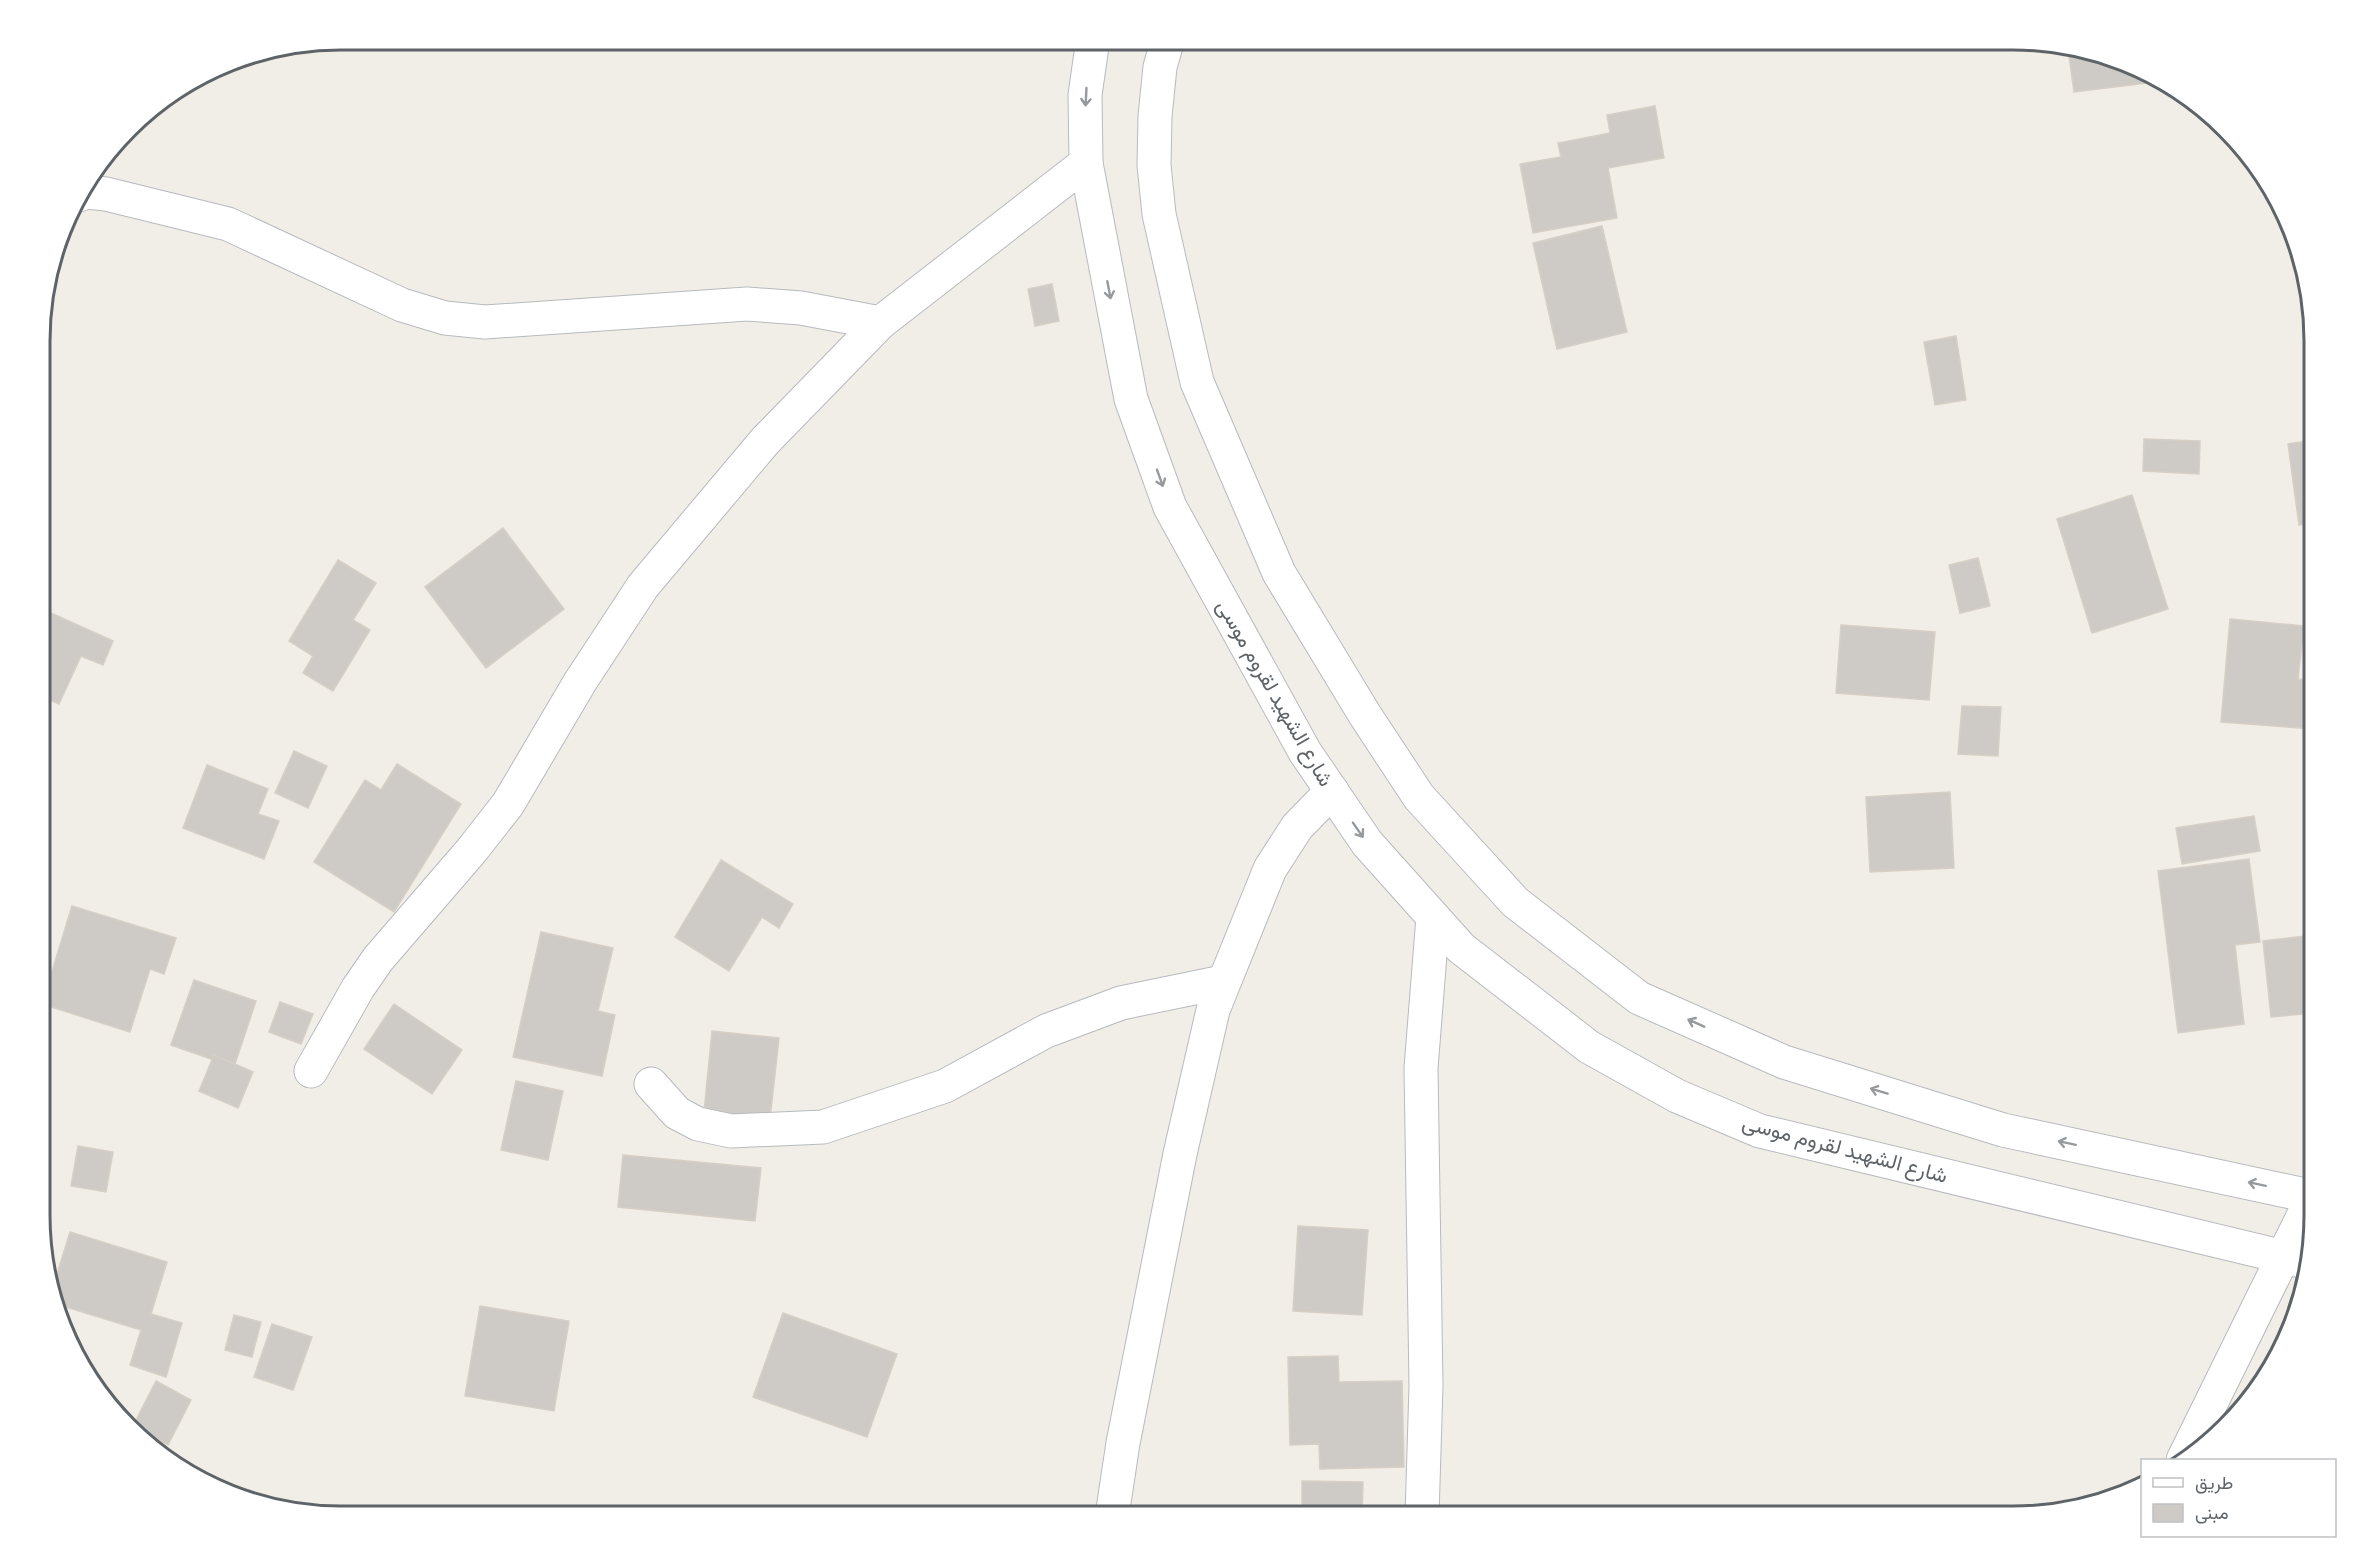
<svg xmlns="http://www.w3.org/2000/svg" width="2354" height="1555" viewBox="0 0 2354 1555" font-family="'Archivo Narrow',Vazirmatn,sans-serif">
<style>
.building{fill:#cecbc6;stroke:#d6cfc5;stroke-width:1.5}
.lines{fill:none;stroke-linecap:round;stroke-linejoin:round}
.minor-casing{stroke:#b7babe;stroke-width:35}
.tertiary-casing{stroke:#b7babe;stroke-width:35}
.minor{stroke:#fff;stroke-width:33}
.tertiary{stroke:#fff;stroke-width:33}
.oneway{stroke:#969a9d}
.labels{text-anchor:middle;stroke-width:5;stroke-linejoin:round;paint-order:stroke}
.street-label{font-size:21px;fill:#5e6368;stroke:#fff}
.rim{fill:none;stroke:#5e6368;stroke-width:3}
</style>
<rect width="100%" height="100%" fill="#f1eee7"/>
<g class="building">
<path d="M2068 48 2110 55 2163 81 2074 92Z"/>
<path d="M1655 106 1664 158 1608 168 1617 218 1533 233 1520 164 1561 157 1558 143 1610 133 1607 115Z"/>
<path d="M1602 226 1627 332 1557 349 1533 243Z"/>
<path d="M1052 284 1059 321 1035 326 1028 289Z"/>
<path d="M1956 336 1966 400 1935 405 1924 342Z"/>
<path d="M2144 439 2200 441 2199 474 2143 471Z"/>
<path d="M2314 440V522L2299 525 2288 444Z"/>
<path d="M2132 495 2168 609 2092 633 2057 519Z"/>
<path d="M503 528 564 609 486 668 425 587Z"/>
<path d="M1978 558 1990 606 1960 613 1949 565Z"/>
<path d="M338 560 376 583 353 620 370 630 333 691 303 673 313 656 289 641Z"/>
<path d="M42 609 113 641 103 665 81 656 59 704 42 696Z"/>
<path d="M2230 619 2304 626 2298 679 2314 680V729L2221 722Z"/>
<path d="M1841 625 1935 632 1929 700 1836 693Z"/>
<path d="M1962 706 2001 707 1998 756 1958 754Z"/>
<path d="M294 751 327 766 308 808 275 793Z"/>
<path d="M397 764 461 804 394 912 314 862 365 780 381 790Z"/>
<path d="M207 765 268 789 258 814 279 821 264 859 183 828Z"/>
<path d="M1950 792 1954 868 1870 872 1866 797Z"/>
<path d="M2254 816 2260 851 2182 864 2176 828Z"/>
<path d="M2249 859 2260 942 2235 945 2244 1024 2178 1033 2158 871Z"/>
<path d="M721 860 793 904 779 928 762 917 729 971 675 937Z"/>
<path d="M72 906 176 938 164 974 150 969 130 1032 42 1004Z"/>
<path d="M541 932 613 948 598 1011 615 1015 602 1076 513 1057Z"/>
<path d="M2314 935V1013L2271 1017 2263 941Z"/>
<path d="M194 980 256 1001 234 1067 171 1045Z"/>
<path d="M280 1002 313 1014 301 1044 269 1032Z"/>
<path d="M394 1004 462 1050 432 1094 364 1049Z"/>
<path d="M712 1031 779 1038 770 1119 704 1112Z"/>
<path d="M214 1055 253 1072 238 1108 199 1091Z"/>
<path d="M516 1081 563 1091 548 1160 501 1150Z"/>
<path d="M78 1146 113 1152 106 1192 71 1186Z"/>
<path d="M623 1155 761 1168 755 1221 618 1207Z"/>
<path d="M1298 1226 1368 1230 1362 1315 1293 1311Z"/>
<path d="M70 1232 167 1262 151 1314 182 1323 166 1377 130 1365 141 1330 59 1305 53 1287Z"/>
<path d="M480 1306 569 1321 554 1411 465 1396Z"/>
<path d="M783 1313 897 1354 867 1437 753 1397Z"/>
<path d="M234 1315 261 1322 252 1357 225 1350Z"/>
<path d="M272 1324 312 1337 293 1390 254 1377Z"/>
<path d="M1338 1356 1339 1382 1402 1381 1404 1467 1320 1469 1319 1444 1290 1445 1288 1357Z"/>
<path d="M156 1381 191 1400 168 1445 133 1426Z"/>
<path d="M1302 1481 1363 1482 1362 1516H1302Z"/>
</g>
<g class="lines">
<defs>
<g id="minor">
<path d="M79 195 86 192 106 194 228 224 402 305 445 318 485 322 747 304 801 308 880 323"/>
<path d="M311 1071 358 988 378 959 472 850 508 804 580 682 643 586 765 441 880 323 1086 163"/>
<path d="M651 1084 677 1113 698 1124 731 1131 823 1127 945 1086 1046 1031 1121 1003 1223 982"/>
<path d="M2183 1460 2313 1196"/>
<path d="M1112 1516 1123 1443 1180 1154 1213 1010 1270 869 1297 827 1332 791"/>
<path d="M1422 1516 1426 1386 1421 1068 1433 917"/>
</g>
<g id="tertiary">
<path d="M1093 39 1085 95 1086 163 1131 399 1170 507 1305 752 1367 843 1461 948 1589 1047 1677 1096 1760 1131 2309 1263"/>
<path d="M1168 39 1160 67 1155 116 1154 165 1159 214 1197 382 1279 573 1365 715 1419 797 1515 902 1639 998 1784 1062 2003 1130 2314 1197"/>
</g>
</defs>
<use href="#minor" class="minor-casing"/>
<use href="#tertiary" class="tertiary-casing"/>
<use href="#minor" class="minor"/>
<use href="#tertiary" class="tertiary"/>
</g>
<defs><path id="oneway-shaft" d="M-6 0H5M1.5-3L5.5 0L1.5 3" fill="none" stroke-width="1.6" stroke-linecap="round" stroke-linejoin="round" transform="scale(1.5)"/></defs>
<g class="oneway">
<use href="#oneway-shaft" transform="translate(1086 97) rotate(93)"/>
<use href="#oneway-shaft" transform="translate(1109 290) rotate(79)"/>
<use href="#oneway-shaft" transform="translate(1160 478) rotate(70)"/>
<use href="#oneway-shaft" transform="translate(1358 830) rotate(55)"/>
<use href="#oneway-shaft" transform="translate(1696 1023) rotate(-156)"/>
<use href="#oneway-shaft" transform="translate(1879 1091) rotate(-163)"/>
<use href="#oneway-shaft" transform="translate(2067 1143) rotate(-168)"/>
<use href="#oneway-shaft" transform="translate(2257 1184) rotate(-168)"/>
</g>
<g class="labels">
<g class="street-label">
<text transform="translate(1275 693) rotate(60)" y="7">شارع الشهيد لقروم موسى</text>
<text transform="translate(1845 1149) rotate(15)" y="7">شارع الشهيد لقروم موسى</text>
</g>
</g>
<path d="M0 0H2354V1555H0ZM341 50H2013A291 291 0 0 1 2304 341V1215A291 291 0 0 1 2013 1506H341A291 291 0 0 1 50 1215V341A291 291 0 0 1 341 50Z" fill="#fff" fill-rule="evenodd"/>
<path class="rim" d="M341 50H2013A291 291 0 0 1 2304 341V1215A291 291 0 0 1 2013 1506H341A291 291 0 0 1 50 1215V341A291 291 0 0 1 341 50Z"/>
<rect x="2141" y="1459" width="195" height="78" fill="#ffffff" stroke="#bfc1c3" stroke-width="1.5"/>
<rect x="2153" y="1478" width="30" height="9" fill="#ffffff" stroke="#bfc1c3" stroke-width="1.5"/>
<text x="2195" y="1489" font-size="18" fill="#5e6368">طريق</text>
<rect x="2153" y="1504" width="30" height="18" fill="#cecbc6" stroke="#bfc1c3" stroke-width="1.5"/>
<text x="2195" y="1519" font-size="18" fill="#5e6368">مبنى</text>
</svg>
